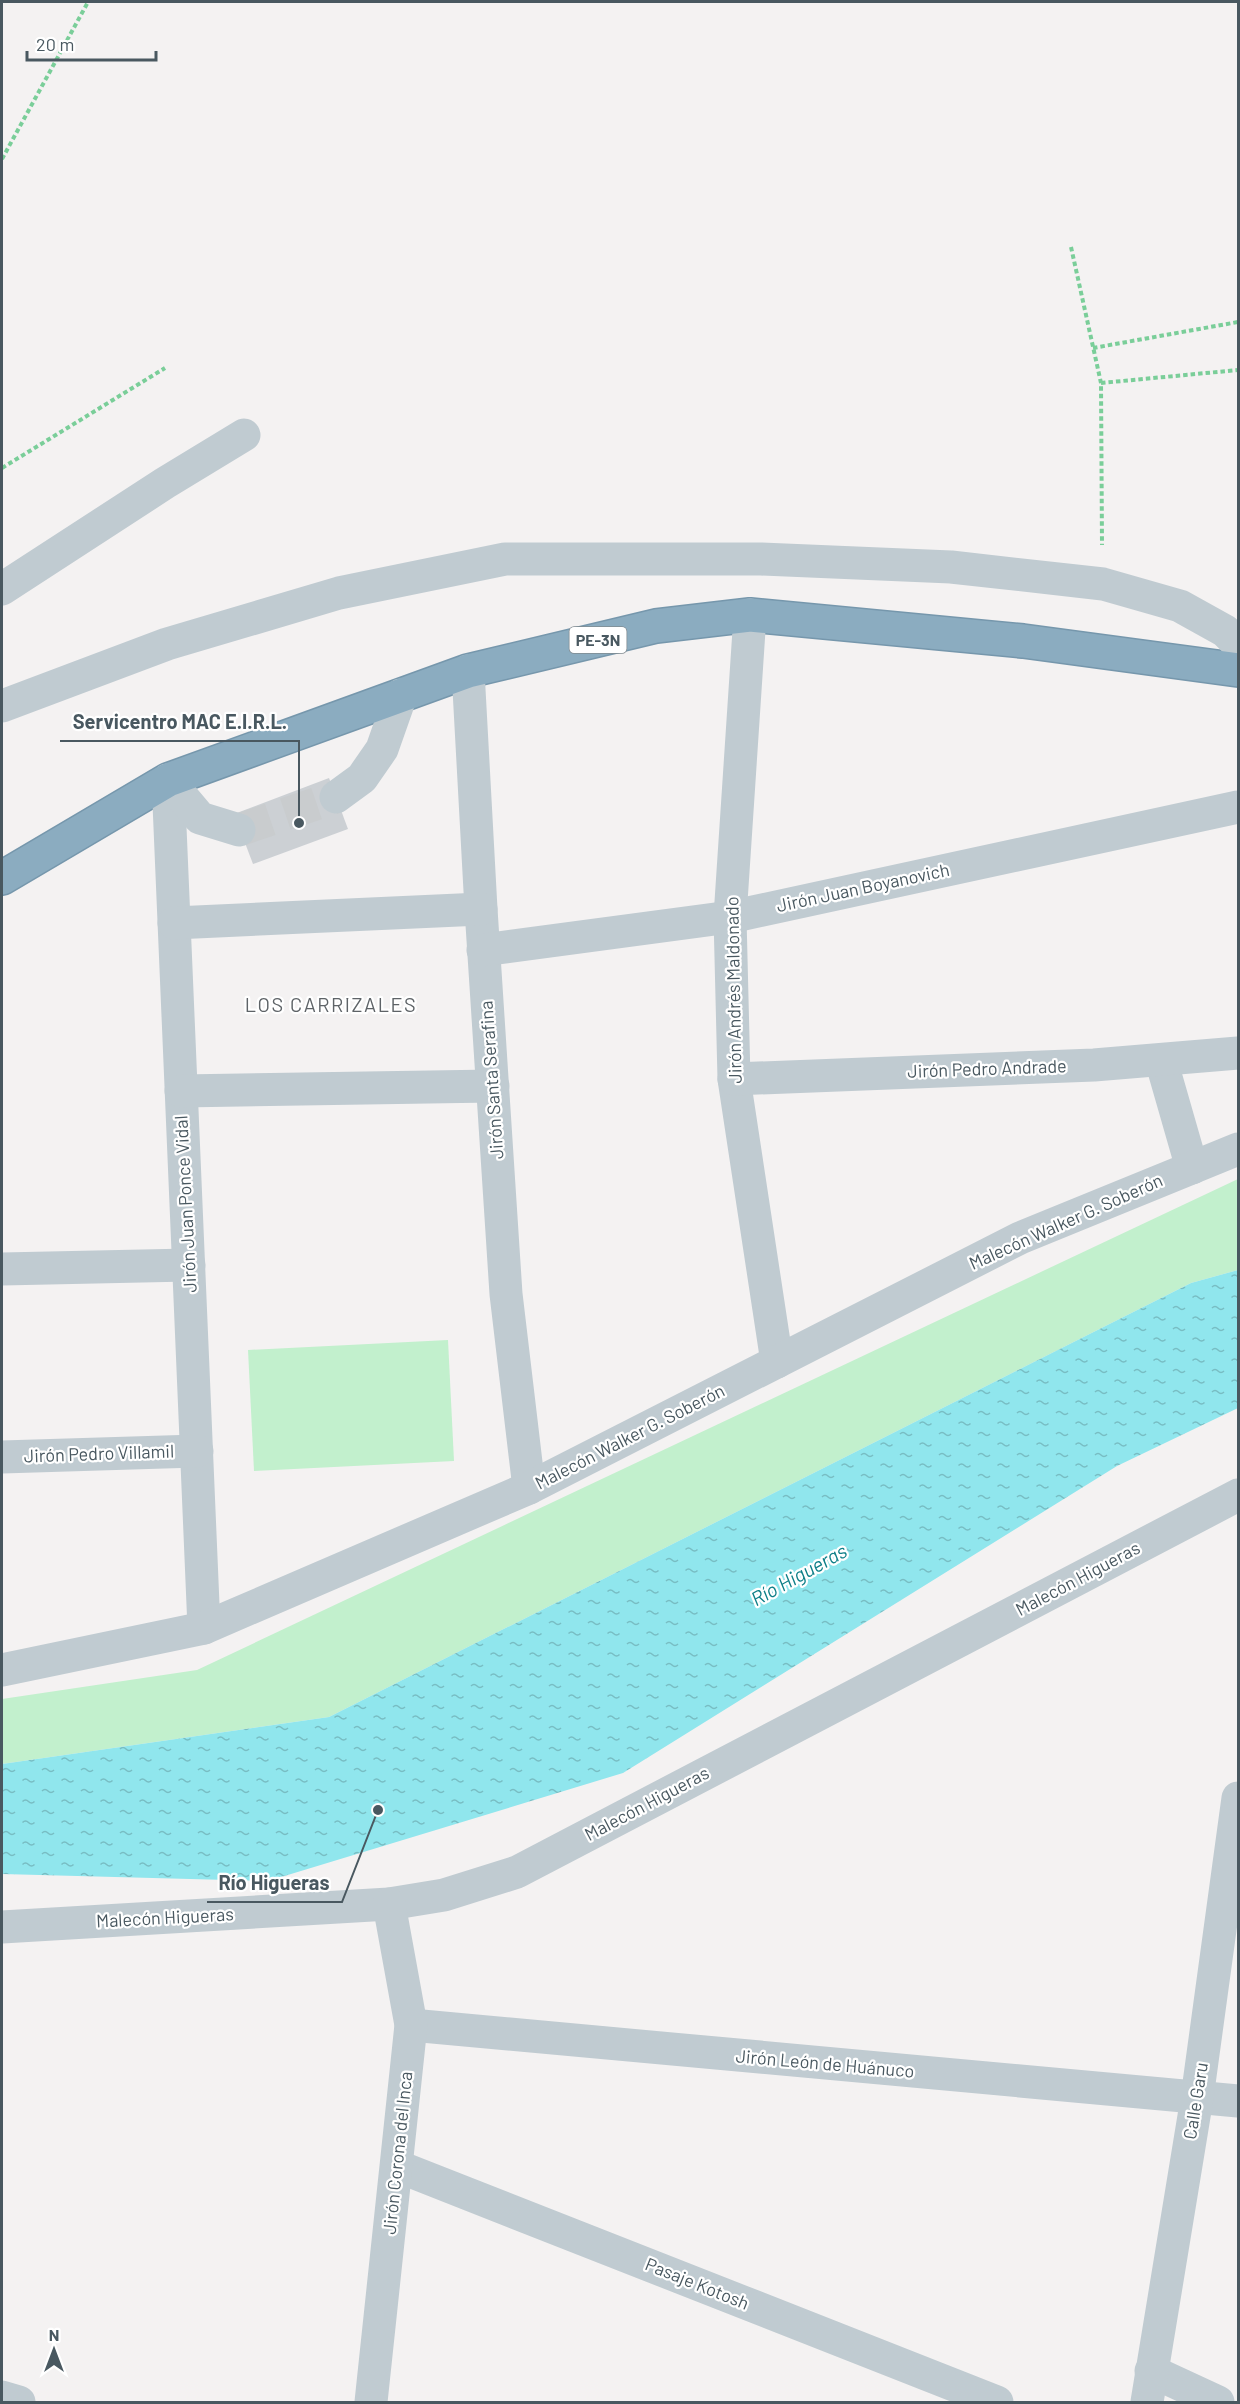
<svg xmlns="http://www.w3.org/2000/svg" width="1240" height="2404" viewBox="0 0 1240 2404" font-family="Barlow,sans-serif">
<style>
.garden{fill:#c2f0cd}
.water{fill:url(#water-ripples)}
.building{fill:#ccd0d4}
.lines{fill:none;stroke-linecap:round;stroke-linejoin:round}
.minor-tunnel{stroke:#c9ccce;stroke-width:33;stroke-dasharray:33 16;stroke-linecap:butt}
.highway-casing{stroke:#7697ac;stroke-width:36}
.path{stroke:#7ace99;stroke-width:4;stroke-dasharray:4.5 3;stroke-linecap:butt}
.minor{stroke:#c0cbd1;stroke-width:33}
.highway{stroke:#8bacc0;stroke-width:33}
.labels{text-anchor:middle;stroke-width:4.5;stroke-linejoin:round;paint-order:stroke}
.shield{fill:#fff;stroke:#808a90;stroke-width:1.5}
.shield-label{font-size:16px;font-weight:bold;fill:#495860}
.street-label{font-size:18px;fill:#495860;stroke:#fff}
.neighbourhood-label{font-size:20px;letter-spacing:1.5px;fill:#5e6367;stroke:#fff}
.water-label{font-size:20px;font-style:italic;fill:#0e7f88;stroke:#fff}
.leader{fill:none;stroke:#495860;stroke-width:2}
.callout-dot{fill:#495860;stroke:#fff;stroke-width:2}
.callout-label{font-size:20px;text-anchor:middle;font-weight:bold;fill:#495860;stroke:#fff;stroke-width:4.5;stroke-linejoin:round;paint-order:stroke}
</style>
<defs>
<pattern id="water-ripples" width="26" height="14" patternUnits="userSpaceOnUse" patternTransform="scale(1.5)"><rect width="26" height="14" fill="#90e6ed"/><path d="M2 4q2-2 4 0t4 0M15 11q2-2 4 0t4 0" fill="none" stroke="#78bdc3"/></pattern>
</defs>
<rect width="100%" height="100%" fill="#f4f2f2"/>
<g class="garden">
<path d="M1238 1179V1270L1191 1283 329 1717 2 1764V1699L197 1670Z"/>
<path d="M448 1340 454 1461 254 1471 248 1350Z"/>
</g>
<path class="water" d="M1238 1270V1408L1117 1466 623 1773 268 1881 2 1874V1764L329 1717 1191 1283Z"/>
<path class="building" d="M329 778 348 829 253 864 234 814Z"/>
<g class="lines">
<path class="minor-tunnel" d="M239 830 336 797"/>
<defs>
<path id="highway" d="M2 878 168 780 468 671 656 626 750 615 1023 641 1238 670"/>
</defs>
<use href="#highway" class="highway-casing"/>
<g class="path">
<path d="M2 159 88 2"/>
<path d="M1071 247 1101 383 1102 545"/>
<path d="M1093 348 1238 322"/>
<path d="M1101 383 1238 370"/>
<path d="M2 468 165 368"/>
</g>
<g class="minor">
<path d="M2 589 165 483 244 435"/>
<path d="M750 615 730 917 734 1079 777 1362"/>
<path d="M468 671 481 909 506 1294 529 1488"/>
<path d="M2 706 167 644 339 593 505 559H761L951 567 1103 584 1180 606 1225 631 1238 644"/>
<path d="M168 780 204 1628"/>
<path d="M168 780 200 818 239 830"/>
<path d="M336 797 362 778 382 749 401 695"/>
<path d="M174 923 481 909"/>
<path d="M483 950 730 917 1238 807"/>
<path d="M1161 1060 1192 1168"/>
<path d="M734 1079 1094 1065 1238 1053"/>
<path d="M181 1091 493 1086"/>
<path d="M2 1269 189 1265"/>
<path d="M2 1457 197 1451"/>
<path d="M2 1670 204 1628 529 1488 1020 1238 1238 1149"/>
<path d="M2 1927 389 1904 444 1895 517 1872 1238 1495"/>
<path d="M411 2025 1238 2101"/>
<path d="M397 2166 997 2402"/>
<path d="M1151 2371 1218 2402"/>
<path d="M2 2397 19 2402"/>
<path d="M371 2402 411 2025 389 1904"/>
<path d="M1147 2402 1197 2098 1238 1798"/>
</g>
<use href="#highway" class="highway"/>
</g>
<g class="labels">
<rect class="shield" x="569.5" y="627" width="57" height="26" rx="4.5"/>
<g class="shield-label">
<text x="598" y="646">PE-3N</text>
</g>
<g class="street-label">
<text transform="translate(863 888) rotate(-12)" y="6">Jirón Juan Boyanovich</text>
<text transform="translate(734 990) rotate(-91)" y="6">Jirón Andrés Maldonado</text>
<text transform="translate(987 1069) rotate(-2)" y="6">Jirón Pedro Andrade</text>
<text transform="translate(492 1080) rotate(-94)" y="6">Jirón Santa Serafina</text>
<text transform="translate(186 1204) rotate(-93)" y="6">Jirón Juan Ponce Vidal</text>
<text transform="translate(1066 1222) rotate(-24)" y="6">Malecón Walker G. Soberón</text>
<text transform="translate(630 1437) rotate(-27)" y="6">Malecón Walker G. Soberón</text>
<text transform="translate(99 1454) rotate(-2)" y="6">Jirón Pedro Villamil</text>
<text transform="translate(1078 1579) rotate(-28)" y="6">Malecón Higueras</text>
<text transform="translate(647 1804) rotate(-28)" y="6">Malecón Higueras</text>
<text transform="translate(165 1918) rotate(-3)" y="6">Malecón Higueras</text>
<text transform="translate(825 2064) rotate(5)" y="6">Jirón León de Huánuco</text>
<text transform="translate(1196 2101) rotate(-81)" y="6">Calle Garu</text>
<text transform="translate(398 2153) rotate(-84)" y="6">Jirón Corona del Inca</text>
<text transform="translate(697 2284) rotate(22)" y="6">Pasaje Kotosh</text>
</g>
<g class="neighbourhood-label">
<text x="331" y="1012">LOS CARRIZALES</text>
</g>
<g class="water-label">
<text transform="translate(799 1575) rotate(-29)" y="7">Río Higueras</text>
</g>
</g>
<path class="leader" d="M299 823L299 741H60M378 1810L342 1902H207"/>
<g class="callout-dot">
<circle cx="299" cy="823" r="6"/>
<circle cx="378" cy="1810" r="6"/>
</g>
<g class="callout-label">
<text x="180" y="729">Servicentro MAC E.I.R.L.</text>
<text x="274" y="1890">Río Higueras</text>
</g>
<rect width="1240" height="2404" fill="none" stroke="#495860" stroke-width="6"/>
<g transform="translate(54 2350)" stroke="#ffffff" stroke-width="4.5" paint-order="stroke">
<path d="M0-4.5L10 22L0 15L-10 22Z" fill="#495860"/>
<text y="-9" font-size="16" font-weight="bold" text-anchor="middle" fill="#495860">N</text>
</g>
<path d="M27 51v9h129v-9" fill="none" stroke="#495860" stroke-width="3"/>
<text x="36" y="51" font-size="18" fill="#495860" stroke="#ffffff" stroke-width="4.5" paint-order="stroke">20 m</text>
</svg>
